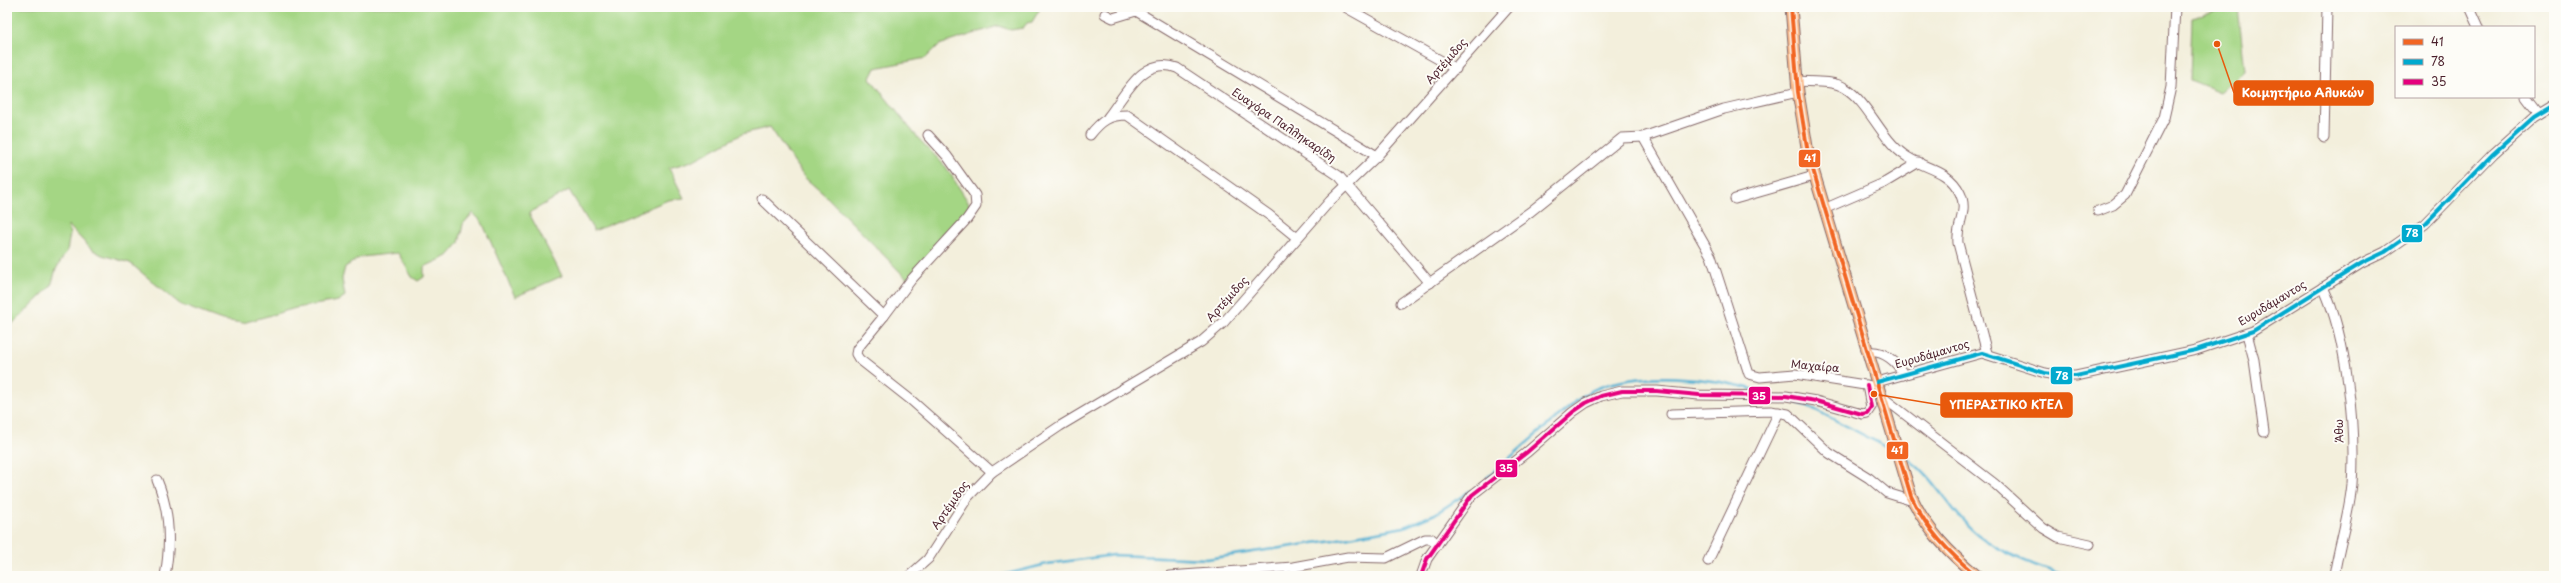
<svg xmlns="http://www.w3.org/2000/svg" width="2561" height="583" viewBox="0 0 2561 583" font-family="'Playpen Sans',sans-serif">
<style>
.green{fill:#a4d684;stroke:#777a58}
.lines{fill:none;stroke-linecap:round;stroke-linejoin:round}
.stream{stroke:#56b2d4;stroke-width:2.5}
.minor-casing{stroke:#856869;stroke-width:11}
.major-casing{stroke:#856869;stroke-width:13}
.minor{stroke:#fff;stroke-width:9}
.major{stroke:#fabb8c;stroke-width:11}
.bus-1-casing{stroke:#fdfcf7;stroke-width:7}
.bus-2-casing{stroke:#fdfcf7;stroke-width:7}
.bus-3-casing{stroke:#fdfcf7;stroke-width:7}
.bus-1{stroke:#f26522;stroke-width:4}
.bus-2{stroke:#00a9ce;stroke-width:4}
.bus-3{stroke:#e5007d;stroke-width:4}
.labels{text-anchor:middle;stroke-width:4;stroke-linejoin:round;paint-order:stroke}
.street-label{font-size:11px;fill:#4a1f2b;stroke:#fdfcf7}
.leader{fill:none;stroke:#e8590c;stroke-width:1.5}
.callout-dot{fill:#e8590c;stroke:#fdfcf7;stroke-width:1.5}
.callout{fill:#e8590c;stroke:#e8590c;stroke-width:1.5}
.callout-label{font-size:12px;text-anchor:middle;font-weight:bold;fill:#fff}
.line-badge{stroke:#fdfcf7;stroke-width:1.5}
.badge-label{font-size:11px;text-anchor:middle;font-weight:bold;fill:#fff}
</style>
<rect width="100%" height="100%" fill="#fdfcf7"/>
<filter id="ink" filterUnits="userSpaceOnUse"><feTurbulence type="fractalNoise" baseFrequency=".025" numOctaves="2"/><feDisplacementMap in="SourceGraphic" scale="8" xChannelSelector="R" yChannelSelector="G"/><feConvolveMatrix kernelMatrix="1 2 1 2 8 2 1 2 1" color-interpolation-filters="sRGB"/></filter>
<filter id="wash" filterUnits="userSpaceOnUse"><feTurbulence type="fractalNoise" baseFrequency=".012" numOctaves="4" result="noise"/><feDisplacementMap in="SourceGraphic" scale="16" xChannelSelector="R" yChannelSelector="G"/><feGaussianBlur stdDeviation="0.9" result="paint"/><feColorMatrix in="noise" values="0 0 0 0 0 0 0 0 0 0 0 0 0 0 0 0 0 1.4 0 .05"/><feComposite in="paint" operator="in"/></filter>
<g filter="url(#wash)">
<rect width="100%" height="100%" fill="#f3efdc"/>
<g class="green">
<path d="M7 7H1041L1032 22 1027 23 1023 28 1011 30 998 26 939 45 926 58 875 68 870 78 917 137 946 167 972 208 907 279 827 197 804 177 770 127 742 134 692 161 669 168 684 198 668 200 594 231 569 190 529 213 562 276 515 297 482 222 473 213 463 224 459 243 448 256 424 267V277L418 281 412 277 398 253 361 257 345 267 342 279 345 296 338 301 296 308 243 323 222 320 181 305 130 263 102 255 91 249 68 225 70 234 67 251 56 269 51 286 7 329Z"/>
<path d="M2230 7H2238L2245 71 2220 92 2190 80 2192 17Z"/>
</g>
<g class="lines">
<g class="stream">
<path d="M1795 402 1808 406 1894 451"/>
<path d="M1903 456C1934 474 1950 513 1977 534 2004 555 2037 567 2068 576"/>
<path d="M1487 478C1511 457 1535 435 1561 414 1569 408 1578 399 1587 393 1634 368 1714 377 1763 392"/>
<path d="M999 576 1047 564 1114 555 1207 559 1333 540 1404 527 1435 514 1470 491"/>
</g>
</g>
</g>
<g filter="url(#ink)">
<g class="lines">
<defs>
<g id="minor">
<path d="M1345 7 1456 69"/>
<path d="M2470 7 2479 27"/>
<path d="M1105 14 1113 18 1136 11 1377 156"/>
<path d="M1797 81C1811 82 1833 80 1845 88 1868 102 1880 137 1903 154 1922 169 1948 168 1960 193 1969 211 1956 224 1958 243L1987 353"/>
<path d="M2526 97 2539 114"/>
<path d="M1108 117C1126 94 1143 55 1177 68L1339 176 1430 283"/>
<path d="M1090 135C1101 121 1109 115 1127 115L1269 215 1296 237"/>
<path d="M1643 137 1711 256 1749 374 1760 377 1795 374 1871 386"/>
<path d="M2324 138 2327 7"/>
<path d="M762 199 884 316 857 349 856 354 859 359 911 400 992 472"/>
<path d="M1735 199 1814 176"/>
<path d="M1824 209 1884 183 1919 162"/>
<path d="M2098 211 2113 205 2125 195 2164 118 2171 87 2175 7"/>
<path d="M2323 287C2347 337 2356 429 2352 484 2349 515 2339 545 2334 576"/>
<path d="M1401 303 1530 212 1622 138 1643 137 1724 109 1798 92"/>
<path d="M884 316 911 280 967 219 976 206 975 195 947 156 928 135"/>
<path d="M2247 334 2254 360 2264 432"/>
<path d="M1869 352C1883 350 1898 362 1903 375"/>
<path d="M1877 382 1982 353 2045 373 2063 376H2076L2196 350 2253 331 2362 263 2385 252 2425 224 2493 154 2534 117 2554 105"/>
<path d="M1881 396 1995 484 2043 528 2058 537 2090 544"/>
<path d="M1671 414 1771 411 1788 414 1829 453 1869 478 1887 493 1913 501"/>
<path d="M157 480C170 511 171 543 165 576"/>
<path d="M1708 561 1779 412"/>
<path d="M909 576 928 559 968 497 992 472 1060 426 1201 342 1224 322 1330 201 1377 156 1509 7"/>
<path d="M1169 576 1293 567 1348 557 1386 558 1425 539H1432L1437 545"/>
<path d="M1421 576 1427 559 1472 495 1526 453 1573 412 1586 403 1601 396 1622 391H1657L1699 395 1786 396 1816 401 1862 414 1867 413 1871 407 1867 385"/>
</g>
<path id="major" d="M1791 7 1798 92 1808 153 1911 496C1926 529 1949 553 1977 576"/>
</defs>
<use href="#minor" class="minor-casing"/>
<use href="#major" class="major-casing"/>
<use href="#minor" class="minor"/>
<use href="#major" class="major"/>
<defs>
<path id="bus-1" d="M1791 7 1798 92 1808 153 1911 496C1926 529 1949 553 1977 576"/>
<path id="bus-2" d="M1877 382 1982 353 2045 373 2063 376H2076L2196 350 2253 331 2362 263 2385 252 2425 224 2493 154 2534 117 2554 105"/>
<path id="bus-3" d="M1421 576 1427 559 1472 495 1526 453 1573 412 1586 403 1601 396 1622 391H1657L1699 395 1786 396 1816 401 1862 414 1867 413 1871 407 1867 385"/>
</defs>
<use href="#bus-1" class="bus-1-casing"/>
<use href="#bus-2" class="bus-2-casing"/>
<use href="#bus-3" class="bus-3-casing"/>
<use href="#bus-1" class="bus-1"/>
<use href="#bus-2" class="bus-2"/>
<use href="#bus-3" class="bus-3"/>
</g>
</g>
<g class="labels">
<g class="street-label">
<text transform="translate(1446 61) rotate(-49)" y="4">Αρτέμιδος</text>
<text transform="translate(1284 125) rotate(34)" y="4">Ευαγόρα Παλληκαρίδη</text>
<text transform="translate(1227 299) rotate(-48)" y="4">Αρτέμιδος</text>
<text transform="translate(2272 303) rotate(-31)" y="4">Ευρυδάμαντος</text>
<text transform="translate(1932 354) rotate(-16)" y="4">Ευρυδάμαντος</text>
<text transform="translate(1815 366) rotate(5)" y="4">Μαχαίρα</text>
<text transform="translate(2339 431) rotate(-92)" y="4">Άθω</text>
<text transform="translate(950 505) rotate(-55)" y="4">Αρτέμιδος</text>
</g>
</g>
<path class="leader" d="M2217 44L2234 93M1874 394L1941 405"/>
<g class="callout-dot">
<circle cx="2217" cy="44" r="4"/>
<circle cx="1874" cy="394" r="4"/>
</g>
<g class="callout">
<rect x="2234" y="81" width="139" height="24" rx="4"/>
<rect x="1941" y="393" width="131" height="24" rx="4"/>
</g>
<g class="callout-label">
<text x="2303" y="97">Κοιμητήριο Αλυκών</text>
<text x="2006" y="409">ΥΠΕΡΑΣΤΙΚΟ ΚΤΕΛ</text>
</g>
<g class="line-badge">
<rect x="1798" y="149" width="23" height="19" rx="4" fill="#f26522"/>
<rect x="2401" y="224" width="22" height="19" rx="4" fill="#00a9ce"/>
<rect x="2050" y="366" width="23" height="19" rx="4" fill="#00a9ce"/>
<rect x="1748" y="386" width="23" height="19" rx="4" fill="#e5007d"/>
<rect x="1886" y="441" width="23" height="19" rx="4" fill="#f26522"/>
<rect x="1495" y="459" width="23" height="19" rx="4" fill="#e5007d"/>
</g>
<g class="badge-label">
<text x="1810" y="162">41</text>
<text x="2412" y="237">78</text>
<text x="2062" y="380">78</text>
<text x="1759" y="400">35</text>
<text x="1897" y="454">41</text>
<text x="1506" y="472">35</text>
</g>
<rect width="2561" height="583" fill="none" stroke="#fdfcf7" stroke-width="24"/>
<rect x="2395" y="26" width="140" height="72" fill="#fdfcf7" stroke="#b5a4a5"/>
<rect x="2403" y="39" width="20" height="6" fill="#f26522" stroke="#b5a4a5"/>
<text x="2431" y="46" font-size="12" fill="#4a1f2b">41</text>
<rect x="2403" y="59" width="20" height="6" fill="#00a9ce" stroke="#b5a4a5"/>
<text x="2431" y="66" font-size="12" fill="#4a1f2b">78</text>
<rect x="2403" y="79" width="20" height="6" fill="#e5007d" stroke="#b5a4a5"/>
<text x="2431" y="86" font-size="12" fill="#4a1f2b">35</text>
</svg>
